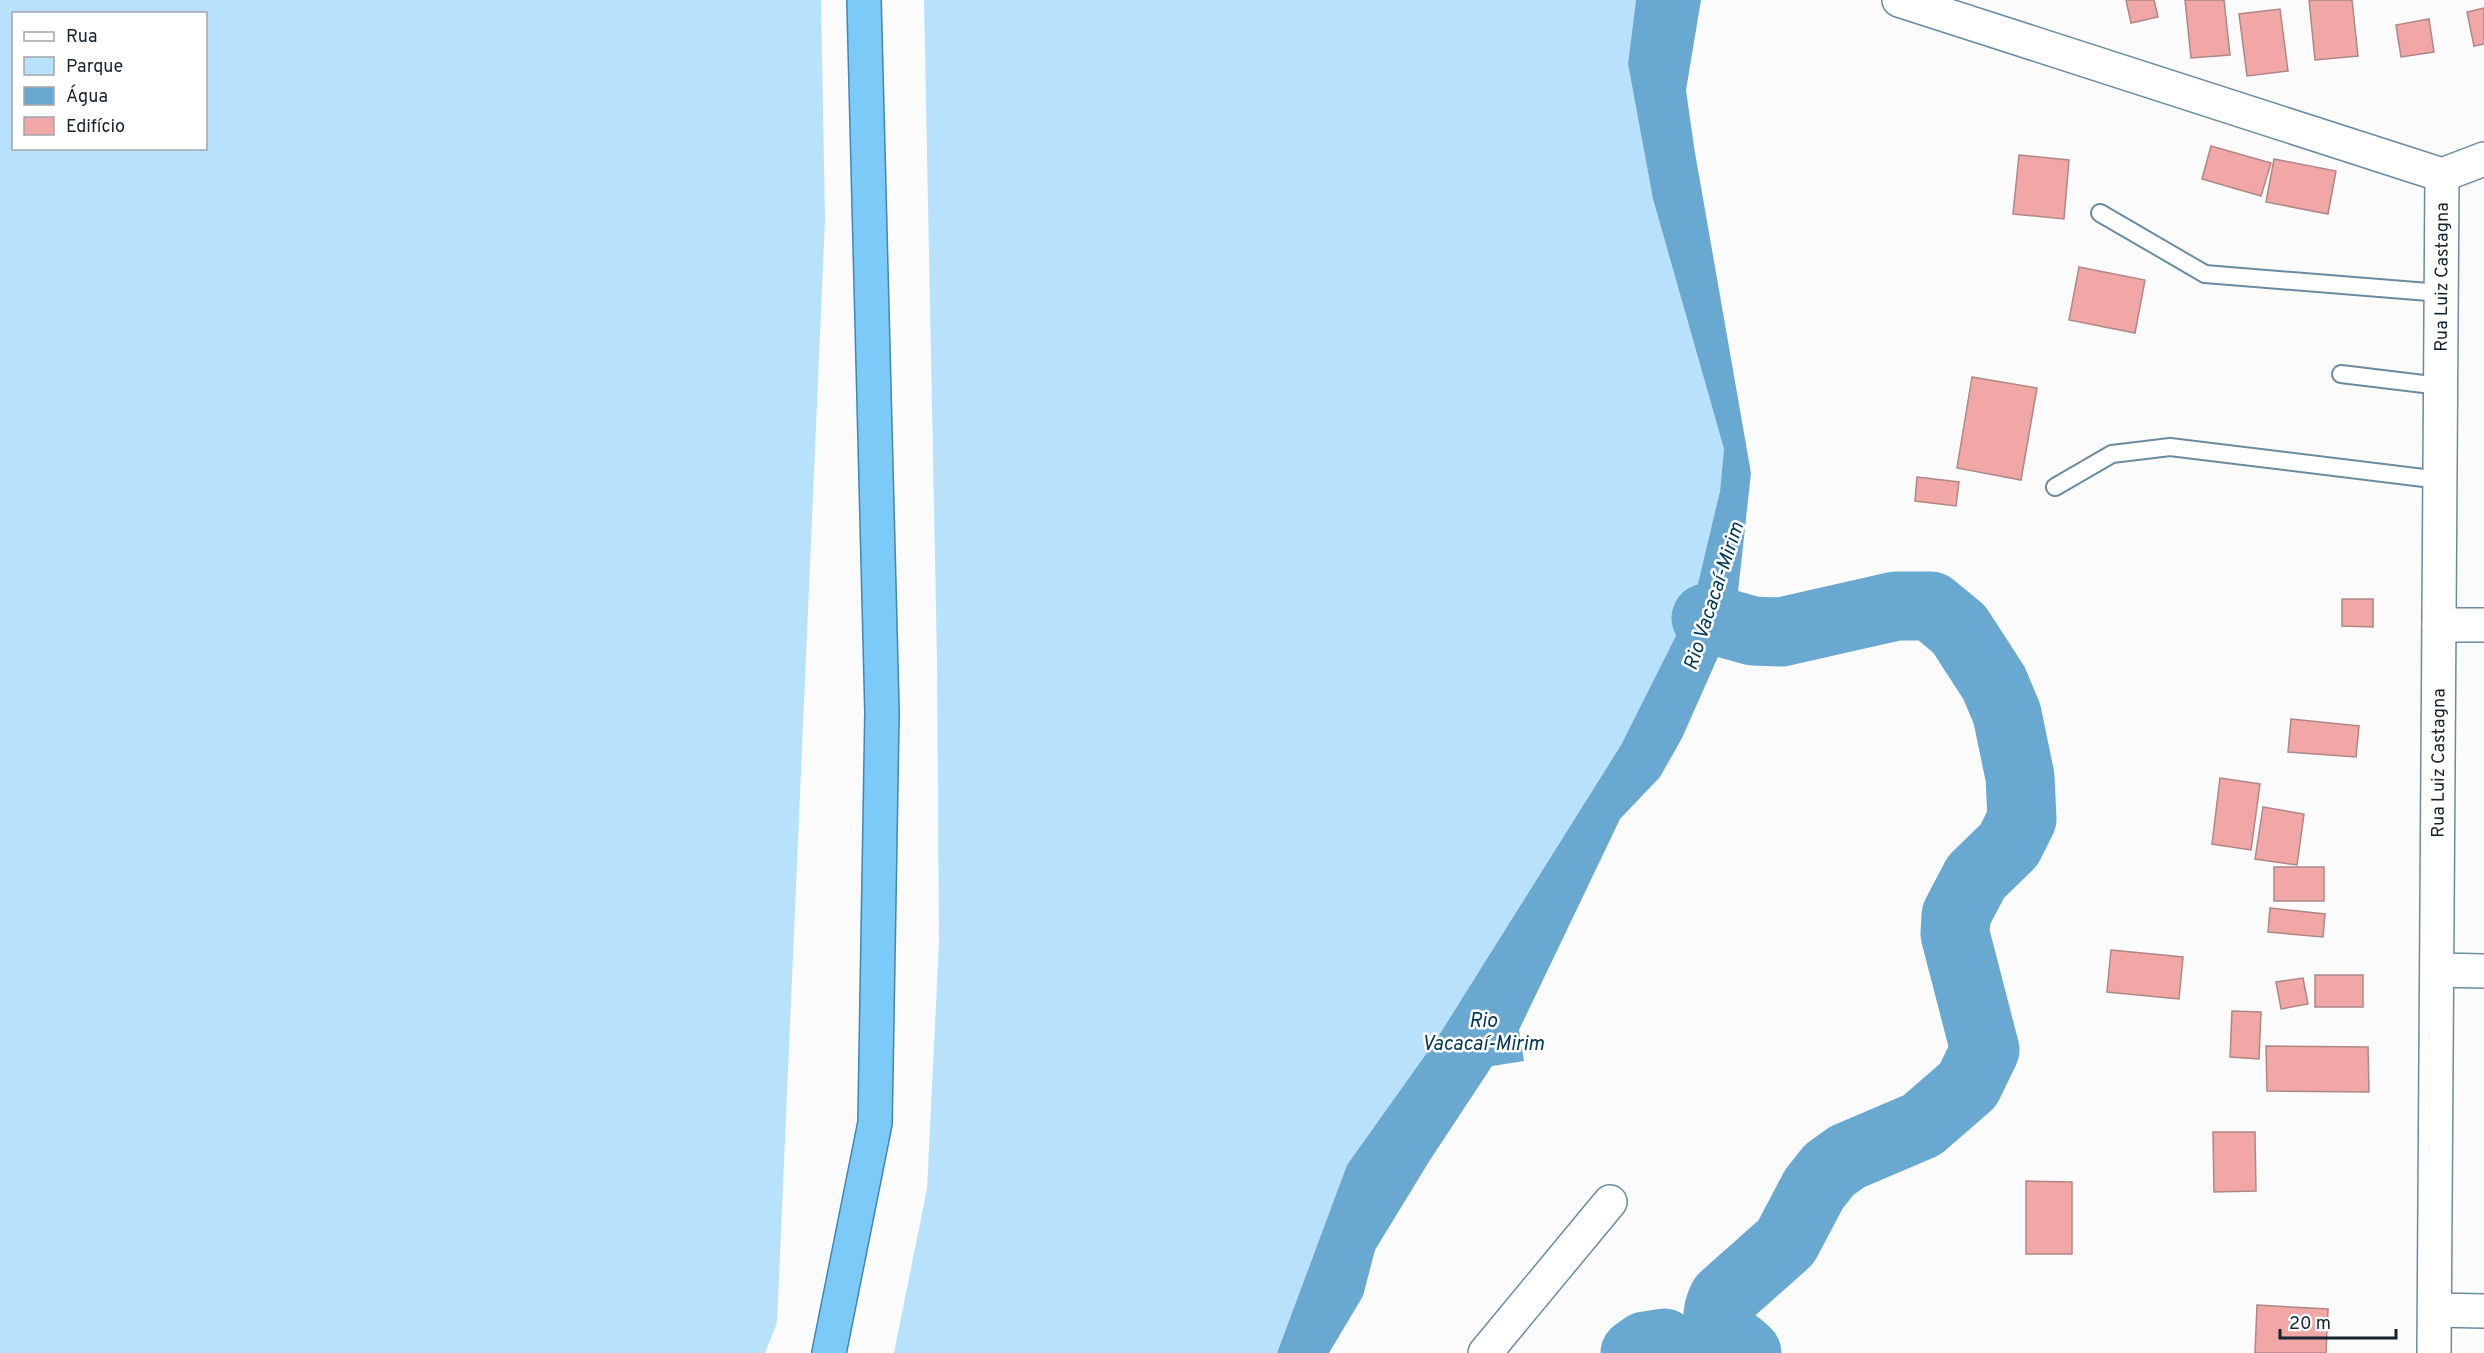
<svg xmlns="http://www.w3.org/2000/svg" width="2484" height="1353" viewBox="0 0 2484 1353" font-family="Overpass,sans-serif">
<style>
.green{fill:#b8e1fc;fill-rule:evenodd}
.water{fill:#68a8d1}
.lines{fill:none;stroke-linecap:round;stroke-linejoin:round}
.river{stroke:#68a8d1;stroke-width:69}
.building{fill:#f1a7a6;stroke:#af8786;stroke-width:1.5}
.service-casing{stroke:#6a8ba0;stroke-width:20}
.minor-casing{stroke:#6a8ba0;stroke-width:36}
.trunk-casing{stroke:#4386af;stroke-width:36}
.service{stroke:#fff;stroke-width:16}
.minor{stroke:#fff;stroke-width:33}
.trunk{stroke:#7ccaf7;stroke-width:33}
.labels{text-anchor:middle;stroke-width:5;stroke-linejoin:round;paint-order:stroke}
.street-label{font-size:18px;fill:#16232c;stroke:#fff}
.water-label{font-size:20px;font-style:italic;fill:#003651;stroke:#fff}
</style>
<rect width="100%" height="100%" fill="#fbfbfb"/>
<g class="green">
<path d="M0 0H821L825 219 777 1323 765 1353H0ZM14 14H206V148H14Z"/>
<path d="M924 0H1636L1628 64 1653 199 1724 449 1720 491 1694 600 1621 745 1436 1040 1347 1165 1277 1353H894L927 1189 939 943 937 660Z"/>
</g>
<path class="water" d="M1636 0H1701L1686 90 1694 147 1751 473 1737 601 1755 622 1725 641 1682 738 1660 777 1620 819 1519 1030 1524 1061 1492 1066 1430 1160 1375 1250 1363 1296 1329 1353H1277L1347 1165 1436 1040 1621 745 1694 600 1720 491 1724 449 1653 199 1628 64Z"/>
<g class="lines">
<g class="river">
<path d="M1706 618 1753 631 1781 632 1896 606H1931L1959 629 1994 683 2007 714 2020 777 2022 819 2009 845 1976 877 1956 915 1955 934 1985 1050 1968 1085 1922 1125 1847 1157 1829 1170 1814 1189 1786 1242 1723 1298C1708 1330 1728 1335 1747 1353"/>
<path d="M1635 1353 1645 1346 1664 1343 1678 1353"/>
</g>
</g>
<g class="building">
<path d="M2126 0H2154L2158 17 2131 23Z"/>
<path d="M2185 0H2224L2230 55 2191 58Z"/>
<path d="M2309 0H2352L2358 56 2315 60Z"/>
<path d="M2484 8V44L2474 46 2467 12Z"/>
<path d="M2280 9 2288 71 2247 76 2239 14Z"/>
<path d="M2429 19 2434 52 2401 57 2396 25Z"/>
<path d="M2211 146 2271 163 2261 196 2202 179Z"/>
<path d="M2019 155 2069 160 2064 219 2013 214Z"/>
<path d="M2274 159 2336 171 2328 214 2266 202Z"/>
<path d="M2079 267 2145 280 2135 333 2069 320Z"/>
<path d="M1972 377 2037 388 2021 480 1957 468Z"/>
<path d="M1917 477 1959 482 1956 506 1915 501Z"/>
<path d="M2342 599H2373V627L2342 626Z"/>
<path d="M2291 719 2359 726 2356 757 2288 752Z"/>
<path d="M2220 778 2260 784 2251 850 2212 844Z"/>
<path d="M2263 807 2304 814 2297 865 2255 859Z"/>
<rect x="2274" y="867" width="50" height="34"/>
<path d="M2270 908 2325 914 2323 937 2268 932Z"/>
<path d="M2111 950 2183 957 2179 999 2107 992Z"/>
<rect x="2315" y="975" width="48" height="32"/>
<path d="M2303 978 2308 1004 2281 1009 2276 982Z"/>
<path d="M2232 1011 2261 1012 2259 1059 2230 1057Z"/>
<path d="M2266 1046 2368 1047 2369 1092 2267 1091Z"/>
<path d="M2213 1132H2255L2256 1191 2214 1192Z"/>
<path d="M2026 1181 2072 1182V1254H2026Z"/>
<path d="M2257 1305 2328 1309 2326 1353H2255Z"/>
</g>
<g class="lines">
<defs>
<g id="service">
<path d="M2100 213 2205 274 2441 293"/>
<path d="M2341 374 2440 386"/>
<path d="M2055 487 2112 454 2170 447 2440 480"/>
</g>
<g id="minor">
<path d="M1899 0 2442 175 2484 159"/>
<path d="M2439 625H2484"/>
<path d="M2437 970 2484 971"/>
<path d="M2435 1310 2484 1311"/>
<path d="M1485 1353 1610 1202"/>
<path id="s1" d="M2434 1353 2442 175"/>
</g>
<path id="trunk" d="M829 1353 875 1123 882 712 864 0"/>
</defs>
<use href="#service" class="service-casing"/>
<use href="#minor" class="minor-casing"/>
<use href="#trunk" class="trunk-casing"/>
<use href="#service" class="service"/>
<use href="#minor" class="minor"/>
<use href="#trunk" class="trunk"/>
</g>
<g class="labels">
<g class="street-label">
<text dy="6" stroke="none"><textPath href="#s1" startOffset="1076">Rua Luiz Castagna</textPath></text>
<text dy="6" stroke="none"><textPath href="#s1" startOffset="590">Rua Luiz Castagna</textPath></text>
</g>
<g class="water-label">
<text transform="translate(1713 596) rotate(-72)" y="7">Rio Vacacaí-Mirim</text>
<text x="1483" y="1027">Rio<tspan x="1483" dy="23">Vacacaí-Mirim</tspan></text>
</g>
</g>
<rect x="12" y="12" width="195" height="138" fill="#ffffff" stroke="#a2a7ab" stroke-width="1.5"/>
<rect x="24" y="32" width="30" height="9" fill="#ffffff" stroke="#a2a7ab" stroke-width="1.5"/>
<text x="66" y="42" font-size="18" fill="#16232c">Rua</text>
<rect x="24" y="57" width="30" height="18" fill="#b8e1fc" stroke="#a2a7ab" stroke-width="1.5"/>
<text x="66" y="72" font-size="18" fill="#16232c">Parque</text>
<rect x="24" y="87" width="30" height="18" fill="#68a8d1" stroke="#a2a7ab" stroke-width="1.5"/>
<text x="66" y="102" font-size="18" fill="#16232c">Água</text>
<rect x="24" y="117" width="30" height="18" fill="#f1a7a6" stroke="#a2a7ab" stroke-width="1.5"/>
<text x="66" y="132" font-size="18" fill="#16232c">Edifício</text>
<path d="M2280 1329v9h116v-9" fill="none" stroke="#16232c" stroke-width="3"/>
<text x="2289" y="1329" font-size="18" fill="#16232c" stroke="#ffffff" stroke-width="4.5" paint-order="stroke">20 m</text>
</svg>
